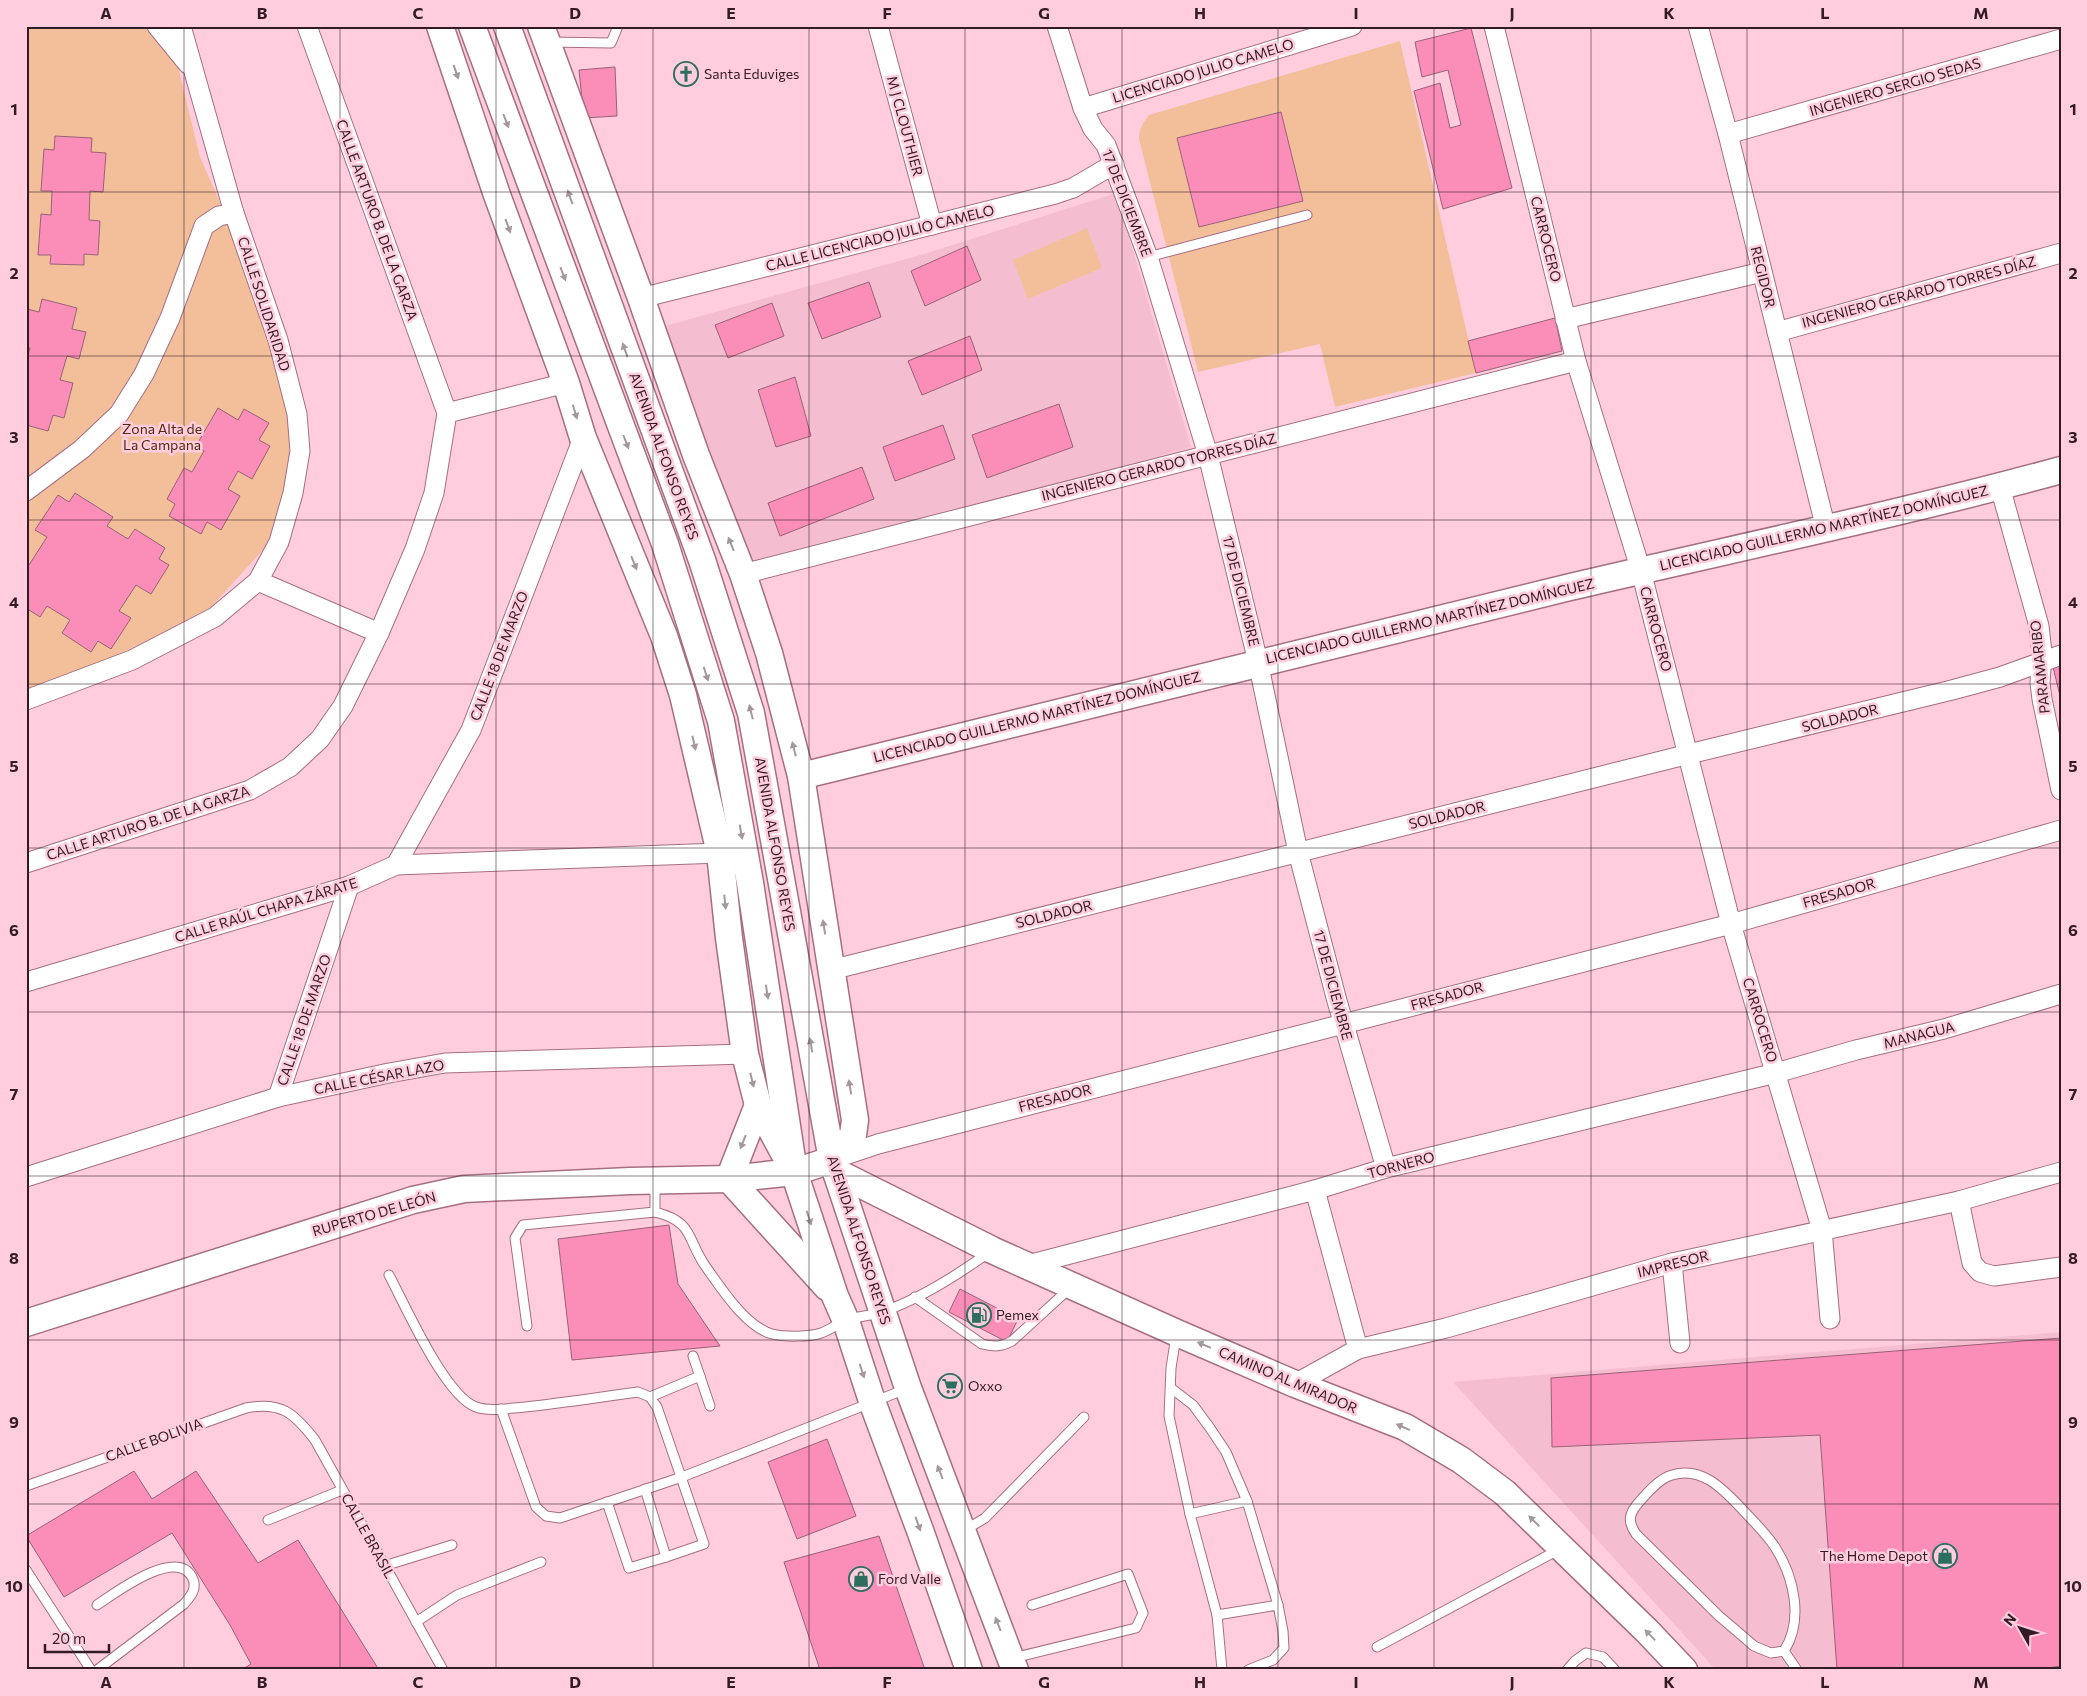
<svg xmlns="http://www.w3.org/2000/svg" width="2087" height="1696" viewBox="0 0 2087 1696" font-family="Commissioner,sans-serif">
<style>
.built{fill:#f5bed0}
.green{fill:#f3bf9b}
.building{fill:#fa8eb8;stroke:#996276}
.lines{fill:none;stroke-linecap:round;stroke-linejoin:round}
.lane-casing{stroke:#a66e83;stroke-width:11}
.street-casing{stroke:#a66e83;stroke-width:21}
.secondary-casing{stroke:#a66e83;stroke-width:29}
.lane{stroke:#fff;stroke-width:9}
.street{stroke:#fff;stroke-width:19}
.secondary{stroke:#fff;stroke-width:26}
.oneway{fill:#a3989c}
.grid{fill:none;stroke:#321b24;stroke-width:1;stroke-opacity:0.55}
.labels{text-anchor:middle;stroke-width:5;stroke-linejoin:round;paint-order:stroke}
.street-label{font-size:14px;fill:#321b24;stroke:#ffcdde}
.poi-label{font-size:14px;fill:#321b24;stroke:#ffcdde;text-anchor:start}
.park-label{font-size:14px;fill:#502b0f;stroke:#ffcdde}
.neatline{fill:none;stroke:#321b24;stroke-width:2}
.grid-label{font-size:16px;text-anchor:middle;font-weight:bold;fill:#321b24}
</style>
<rect width="100%" height="100%" fill="#ffcdde"/>
<g class="built">
<path d="M1116 193 1191 447 750 573 661 327 924 254Z"/>
<path d="M2061 1332V1670H1716L1453 1382Z"/>
</g>
<g class="green">
<path d="M26 26H168L200 157 275 327 303 440 271 541 203 616 26 696Z"/>
<path d="M1400 41 1476 373 1335 407 1320 344 1198 372 1139 139C1139 128 1143 123 1149 115Z"/>
<path d="M1087 228 1102 268 1028 299 1013 260Z"/>
</g>
<g class="building">
<path d="M1471 28 1512 188 1443 209 1414 91 1440 83 1450 128 1461 125 1448 70 1422 77 1415 42Z"/>
<path d="M615 67 617 116 584 118 579 70Z"/>
<path d="M1281 112 1303 201 1199 227 1177 138Z"/>
<path d="M55 136 92 138 91 152 106 153 103 192 90 191 89 220 100 221 98 255 84 254V265L50 264 51 255H38L41 214 51 215 52 191H41L44 149 54 150Z"/>
<path d="M967 246 981 280 925 306 911 271Z"/>
<path d="M869 282 881 317 822 339 808 303Z"/>
<path d="M42 299 77 308 72 329 86 332 79 359 67 356 60 380 73 383 64 418 53 415 48 431 26 425V362L30 348H26V312L27 309 39 312Z"/>
<path d="M772 303 784 336 728 358 715 325Z"/>
<path d="M1555 318 1562 351 1476 373 1468 341Z"/>
<path d="M970 336 982 370 922 395 908 361Z"/>
<path d="M795 377 811 436 776 447 758 390Z"/>
<path d="M1059 404 1073 447 987 478 972 435Z"/>
<path d="M218 408 238 420 244 409 269 423 259 440 270 446 252 479 238 471 228 489 240 496 221 530 207 522 201 534 169 516 175 504 167 499 184 468 192 472 204 451 196 446Z"/>
<path d="M943 425 955 459 895 481 883 447Z"/>
<path d="M862 467 874 499 780 536 768 503Z"/>
<path d="M75 493 113 517 107 526 128 539 135 529 165 548 159 559 169 565 151 594 136 585 119 611 131 618 111 649 98 641 91 652 62 633 70 620 47 606 40 617 26 608V564L29 565 47 537 35 530 58 495 69 502Z"/>
<path d="M2061 665V700L2053 667Z"/>
<path d="M669 1225 678 1284 720 1346 572 1360 558 1239Z"/>
<path d="M960 1289 1018 1319 1007 1342 949 1312Z"/>
<path d="M2061 1338V1666L2034 1670H1837L1820 1435 1552 1447 1551 1378Z"/>
<path d="M827 1439 856 1516 797 1539 768 1462Z"/>
<path d="M134 1471 152 1499 196 1471 258 1563 298 1540 379 1670H241L251 1664 230 1625 172 1533 64 1597 26 1536Z"/>
<path d="M879 1536 925 1670H820L784 1562Z"/>
</g>
<g class="lines">
<defs>
<g id="lane">
<path d="M549 42 611 43 618 26"/>
<path d="M1148 257 1307 215"/>
<path d="M655 1212V1183"/>
<path d="M389 1275C405 1305 445 1396 476 1407 490 1412 510 1408 525 1407 563 1403 600 1397 638 1392L650 1397 657 1407 704 1544 666 1557"/>
<path d="M915 1297 982 1344C994 1347 1001 1347 1012 1341L1069 1289"/>
<path d="M527 1326 515 1238 523 1225 655 1212C695 1222 686 1239 706 1267 721 1288 746 1327 772 1334 784 1337 810 1337 821 1333 830 1330 837 1324 845 1321 857 1316 870 1316 882 1312 920 1299 956 1276 988 1253"/>
<path d="M1176 1336 1171 1368 1169 1416 1190 1514 1217 1615 1222 1670"/>
<path d="M693 1356 710 1406"/>
<path d="M1171 1388 1193 1405 1210 1428 1226 1452 1247 1501 1278 1605 1283 1631 1284 1648 1273 1660 1248 1670"/>
<path d="M650 1397 700 1376"/>
<path d="M501 1409 536 1507 546 1516 560 1518 682 1477 906 1389"/>
<path d="M26 1486 246 1408C281 1401 294 1413 315 1440L443 1670"/>
<path d="M607 1502 629 1568 666 1557 645 1489"/>
<path d="M1190 1514 1247 1501"/>
<path d="M268 1520 342 1490"/>
<path d="M965 1530 985 1518 1084 1417"/>
<path d="M384 1566 452 1545"/>
<path d="M26 1570 91 1670"/>
<path d="M97 1605C115 1593 176 1547 192 1577 198 1588 191 1596 184 1604L97 1670"/>
<path d="M1217 1615 1278 1605"/>
<path d="M416 1622 457 1595 541 1562"/>
<path d="M1377 1647 1560 1549"/>
<path d="M1784 1651C1804 1620 1794 1577 1775 1547 1765 1532 1752 1520 1740 1507 1722 1488 1701 1466 1672 1475 1660 1478 1648 1492 1640 1501 1629 1513 1627 1521 1636 1534L1719 1616 1746 1639 1754 1646 1771 1653 1784 1651 1797 1670"/>
<path d="M1013 1658 1136 1628 1143 1613 1128 1574 1032 1605"/>
<path d="M1567 1670 1575 1661 1586 1653 1603 1657 1615 1670"/>
</g>
<g id="street">
<path d="M157 26 188 64"/>
<path d="M307 26 447 413"/>
<path d="M878 26 932 225"/>
<path d="M1057 26 1083 108 1093 129 1106 145 1148 257 1208 455 1258 662 1298 852 1337 1001 1386 1168"/>
<path d="M1494 26 1576 361 1641 571 1731 924 1822 1230 1830 1319"/>
<path d="M1698 26 1728 134 1826 529"/>
<path d="M1083 108 1352 26"/>
<path d="M1728 134 2061 39"/>
<path d="M641 298 1055 194 1073 188 1114 164"/>
<path d="M1565 319 1762 272"/>
<path d="M1777 332 2061 253"/>
<path d="M2000 487 2039 626 2042 653 2040 683 2042 699 2061 790"/>
<path d="M26 491 82 449 119 414 144 374 170 318 204 226 219 216 234 213"/>
<path d="M743 574 1576 361"/>
<path d="M258 581 379 633"/>
<path d="M26 700 132 660 215 617 258 581 279 542 293 493 300 451 297 414 278 340 234 213 181 26"/>
<path d="M26 863 250 790 290 767 320 739 343 706 379 633 415 549 434 493 447 413 566 383"/>
<path d="M396 865 471 730 583 438"/>
<path d="M831 970 1689 754 1952 690 2000 677 2061 655"/>
<path d="M26 982 349 886 396 865 720 853"/>
<path d="M278 1097 349 886"/>
<path d="M833 1159 878 1144 1731 924 2061 830"/>
<path d="M26 1177 278 1097 389 1073 445 1063 745 1054"/>
<path d="M1315 1190 1358 1349"/>
<path d="M1959 1201 1972 1263 1980 1272 1994 1276 2061 1267"/>
<path d="M1672 1263 1680 1343"/>
<path d="M1028 1265 1315 1190 1386 1168 1776 1073 1856 1050 1944 1029 2061 994"/>
<path d="M1295 1384 1358 1349 1446 1328 1672 1263 1959 1201 2061 1172"/>
</g>
<g id="secondary">
<path d="M440 26 497 195 566 383 583 438 664 636 683 695 720 853 729 938 745 1054 758 1105 784 1153"/>
<path d="M472 26 665 544 721 721 750 883 794 1172 835 1296 846 1321 873 1404 921 1533 969 1670"/>
<path d="M507 26 702 560 751 713 832 1160 908 1388 1015 1670"/>
<path d="M801 776C1056 712 1311 649 1566 588 1731 549 1897 515 2061 470"/>
<path d="M836 1172 992 1250 1177 1333 1295 1384 1405 1427 1461 1460 1505 1493 1647 1631 1684 1670"/>
<path d="M729 1179 827 1287"/>
<path d="M729 1179 758 1105"/>
<path d="M26 1323 413 1200 464 1189 630 1181 729 1179 794 1172 832 1160 853 1135 855 1120 801 776 769 653 743 574 696 455 641 298 541 26"/>
</g>
</defs>
<use href="#lane" class="lane-casing"/>
<use href="#street" class="street-casing"/>
<use href="#secondary" class="secondary-casing"/>
<use href="#lane" class="lane"/>
<use href="#street" class="street"/>
<use href="#secondary" class="secondary"/>
</g>
<defs><path id="oneway-solid" d="M-6-.8H1V-3.2L6.5 0L1 3.2V.8H-6Z" transform="scale(1.25)"/></defs>
<g class="oneway">
<use href="#oneway-solid" transform="translate(456 72) rotate(71)"/>
<use href="#oneway-solid" transform="translate(506 121) rotate(69)"/>
<use href="#oneway-solid" transform="translate(570 197) rotate(-110)"/>
<use href="#oneway-solid" transform="translate(508 226) rotate(70)"/>
<use href="#oneway-solid" transform="translate(563 274) rotate(69)"/>
<use href="#oneway-solid" transform="translate(625 350) rotate(-110)"/>
<use href="#oneway-solid" transform="translate(575 412) rotate(73)"/>
<use href="#oneway-solid" transform="translate(626 442) rotate(69)"/>
<use href="#oneway-solid" transform="translate(731 544) rotate(-112)"/>
<use href="#oneway-solid" transform="translate(634 563) rotate(68)"/>
<use href="#oneway-solid" transform="translate(706 674) rotate(72)"/>
<use href="#oneway-solid" transform="translate(751 712) rotate(-104)"/>
<use href="#oneway-solid" transform="translate(694 743) rotate(77)"/>
<use href="#oneway-solid" transform="translate(794 749) rotate(-104)"/>
<use href="#oneway-solid" transform="translate(741 832) rotate(80)"/>
<use href="#oneway-solid" transform="translate(725 902) rotate(84)"/>
<use href="#oneway-solid" transform="translate(824 927) rotate(-99)"/>
<use href="#oneway-solid" transform="translate(767 992) rotate(81)"/>
<use href="#oneway-solid" transform="translate(811 1045) rotate(-100)"/>
<use href="#oneway-solid" transform="translate(752 1080) rotate(76)"/>
<use href="#oneway-solid" transform="translate(850 1087) rotate(-99)"/>
<use href="#oneway-solid" transform="translate(743 1142) rotate(112)"/>
<use href="#oneway-solid" transform="translate(809 1218) rotate(72)"/>
<use href="#oneway-solid" transform="translate(1204 1345) rotate(-157)"/>
<use href="#oneway-solid" transform="translate(862 1371) rotate(72)"/>
<use href="#oneway-solid" transform="translate(1403 1427) rotate(-156)"/>
<use href="#oneway-solid" transform="translate(940 1472) rotate(-111)"/>
<use href="#oneway-solid" transform="translate(1534 1521) rotate(-136)"/>
<use href="#oneway-solid" transform="translate(918 1524) rotate(70)"/>
<use href="#oneway-solid" transform="translate(998 1624) rotate(-111)"/>
<use href="#oneway-solid" transform="translate(1650 1635) rotate(-134)"/>
</g>
<path class="grid" d="M184 26V1670M340 26V1670M496 26V1670M653 26V1670M809 26V1670M965 26V1670M1122 26V1670M1278 26V1670M1434 26V1670M1591 26V1670M1747 26V1670M1903 26V1670M26 192H2061M26 356H2061M26 520H2061M26 684H2061M26 848H2061M26 1012H2061M26 1176H2061M26 1340H2061M26 1504H2061"/>
<defs>
<symbol id="church-ring" viewBox="-11 -11 22 22"><circle r="9.5" fill="#ffcdde" stroke="#2c6f5f" stroke-width="1.5"/><path d="M-1.2-6h2.4v3.5h3.3v2.4h-3.3V6h-2.4V-.1h-3.3v-2.4h3.3Z" fill="#2c6f5f"/></symbol>
<symbol id="fuel-ring" viewBox="-11 -11 22 22"><circle r="9.5" fill="#ffcdde" stroke="#2c6f5f" stroke-width="1.5"/><path d="M-5.5-6h7V0h2V4h1.3V-2.5L3-4.5l.8-.8L6-3V5H2.5V1h-1V6h-7ZM-4.2-4.7v3.2H.2V-4.7Z" fill="#2c6f5f"/></symbol>
<symbol id="supermarket-ring" viewBox="-11 -11 22 22"><circle r="9.5" fill="#ffcdde" stroke="#2c6f5f" stroke-width="1.5"/><path d="M-6-5.5h2.5l.6 2H6L4.5 2H-2.5L-4.4-4H-6ZM-1.5 3.2a1.3 1.3 0 1 0 .1 0ZM3 3.2a1.3 1.3 0 1 0 .1 0Z" fill="#2c6f5f"/></symbol>
<symbol id="shop-ring" viewBox="-11 -11 22 22"><circle r="9.5" fill="#ffcdde" stroke="#2c6f5f" stroke-width="1.5"/><path d="M-5-2.5h2.3a2.7 3.5 0 0 1 5.4 0H5L5.5 6h-11ZM-1.5-2.5h3a1.5 2.3 0 0 0-3 0Z" fill="#2c6f5f"/></symbol>
</defs>
<g fill-rule="evenodd">
<use href="#church-ring" x="672" y="60" width="28" height="28"/>
<use href="#fuel-ring" x="965" y="1301" width="28" height="28"/>
<use href="#supermarket-ring" x="936" y="1372" width="28" height="28"/>
<use href="#shop-ring" x="1931" y="1542" width="28" height="28"/>
<use href="#shop-ring" x="847" y="1565" width="28" height="28"/>
</g>
<g class="labels">
<g class="street-label">
<text transform="translate(1203 71) rotate(-17)" y="5">LICENCIADO JULIO CAMELO</text>
<text transform="translate(1895 87) rotate(-16)" y="5">INGENIERO SERGIO SEDAS</text>
<text transform="translate(905 126) rotate(75)" y="5">M J CLOUTHIER</text>
<text transform="translate(1127 203) rotate(69)" y="5">17 DE DICIEMBRE</text>
<text transform="translate(377 220) rotate(70)" y="5">CALLE ARTURO B. DE LA GARZA</text>
<text transform="translate(880 238) rotate(-14)" y="5">CALLE LICENCIADO JULIO CAMELO</text>
<text transform="translate(1546 239) rotate(76)" y="5">CARROCERO</text>
<text transform="translate(1763 277) rotate(76)" y="5">REGIDOR</text>
<text transform="translate(1919 292) rotate(-15)" y="5">INGENIERO GERARDO TORRES DÍAZ</text>
<text transform="translate(264 304) rotate(72)" y="5">CALLE SOLIDARIDAD</text>
<text transform="translate(664 456) rotate(70)" y="5">AVENIDA ALFONSO REYES</text>
<text transform="translate(1159 467) rotate(-14)" y="5">INGENIERO GERARDO TORRES DÍAZ</text>
<text transform="translate(1824 528) rotate(-13)" y="5">LICENCIADO GUILLERMO MARTÍNEZ DOMÍNGUEZ</text>
<text transform="translate(1241 591) rotate(76)" y="5">17 DE DICIEMBRE</text>
<text transform="translate(1430 621) rotate(-13)" y="5">LICENCIADO GUILLERMO MARTÍNEZ DOMÍNGUEZ</text>
<text transform="translate(1656 629) rotate(75)" y="5">CARROCERO</text>
<text transform="translate(499 656) rotate(-69)" y="5">CALLE 18 DE MARZO</text>
<text transform="translate(2040 667) rotate(-96)" y="5">PARAMARIBO</text>
<text transform="translate(1037 717) rotate(-14)" y="5">LICENCIADO GUILLERMO MARTÍNEZ DOMÍNGUEZ</text>
<text transform="translate(1840 718) rotate(-14)" y="5">SOLDADOR</text>
<text transform="translate(1447 815) rotate(-14)" y="5">SOLDADOR</text>
<text transform="translate(148 823) rotate(-18)" y="5">CALLE ARTURO B. DE LA GARZA</text>
<text transform="translate(775 844) rotate(80)" y="5">AVENIDA ALFONSO REYES</text>
<text transform="translate(1839 893) rotate(-16)" y="5">FRESADOR</text>
<text transform="translate(266 910) rotate(-17)" y="5">CALLE RAÚL CHAPA ZÁRATE</text>
<text transform="translate(1054 914) rotate(-14)" y="5">SOLDADOR</text>
<text transform="translate(1333 985) rotate(75)" y="5">17 DE DICIEMBRE</text>
<text transform="translate(1447 996) rotate(-15)" y="5">FRESADOR</text>
<text transform="translate(304 1020) rotate(-71)" y="5">CALLE 18 DE MARZO</text>
<text transform="translate(1760 1020) rotate(73)" y="5">CARROCERO</text>
<text transform="translate(1919 1035) rotate(-14)" y="5">MANAGUA</text>
<text transform="translate(379 1077) rotate(-11)" y="5">CALLE CÉSAR LAZO</text>
<text transform="translate(1055 1098) rotate(-14)" y="5">FRESADOR</text>
<text transform="translate(1401 1165) rotate(-15)" y="5">TORNERO</text>
<text transform="translate(374 1214) rotate(-16)" y="5">RUPERTO DE LEÓN</text>
<text transform="translate(859 1240) rotate(72)" y="5">AVENIDA ALFONSO REYES</text>
<text transform="translate(1673 1264) rotate(-14)" y="5">IMPRESOR</text>
<text transform="translate(1288 1380) rotate(23)" y="5">CAMINO AL MIRADOR</text>
<text transform="translate(154 1440) rotate(-20)" y="5">CALLE BOLIVIA</text>
<text transform="translate(368 1536) rotate(61)" y="5">CALLE BRASIL</text>
</g>
<g class="poi-label">
<text x="704" y="79">Santa Eduviges</text>
<text x="996" y="1320">Pemex</text>
<text x="968" y="1391">Oxxo</text>
<text x="1928" y="1561" text-anchor="end">The Home Depot</text>
<text x="878" y="1584">Ford Valle</text>
</g>
<g class="park-label">
<text x="162" y="434">Zona Alta de<tspan x="162" dy="16">La Campana</tspan></text>
</g>
</g>
<rect width="2087" height="1696" fill="none" stroke="#ffcdde" stroke-width="55"/>
<g transform="translate(2020 1628) rotate(309)" stroke="#ffcdde" stroke-width="4" paint-order="stroke">
<path d="M0-4L9 19L0 12L-9 19Z" fill="#321b24"/>
<text y="-8" font-size="14" font-weight="bold" text-anchor="middle" fill="#321b24">N</text>
</g>
<path d="M45 1644v8h64v-8" fill="none" stroke="#321b24" stroke-width="2.5"/>
<text x="52" y="1644" font-size="15" fill="#321b24" stroke="#ffcdde" stroke-width="4" paint-order="stroke">20 m</text>
<rect x="28" y="28" width="2032" height="1640" class="neatline"/>
<g class="grid-label">
<text x="106" y="19">A</text>
<text x="262" y="19">B</text>
<text x="418" y="19">C</text>
<text x="575" y="19">D</text>
<text x="731" y="19">E</text>
<text x="887" y="19">F</text>
<text x="1044" y="19">G</text>
<text x="1200" y="19">H</text>
<text x="1356" y="19">I</text>
<text x="1512" y="19">J</text>
<text x="1669" y="19">K</text>
<text x="1825" y="19">L</text>
<text x="1981" y="19">M</text>
<text x="14" y="115">1</text>
<text x="2073" y="115">1</text>
<text x="14" y="279">2</text>
<text x="2073" y="279">2</text>
<text x="14" y="443">3</text>
<text x="2073" y="443">3</text>
<text x="14" y="608">4</text>
<text x="2073" y="608">4</text>
<text x="14" y="772">5</text>
<text x="2073" y="772">5</text>
<text x="14" y="936">6</text>
<text x="2073" y="936">6</text>
<text x="14" y="1100">7</text>
<text x="2073" y="1100">7</text>
<text x="14" y="1264">8</text>
<text x="2073" y="1264">8</text>
<text x="14" y="1428">9</text>
<text x="2073" y="1428">9</text>
<text x="14" y="1592">10</text>
<text x="2073" y="1592">10</text>
<text x="106" y="1688">A</text>
<text x="262" y="1688">B</text>
<text x="418" y="1688">C</text>
<text x="575" y="1688">D</text>
<text x="731" y="1688">E</text>
<text x="887" y="1688">F</text>
<text x="1044" y="1688">G</text>
<text x="1200" y="1688">H</text>
<text x="1356" y="1688">I</text>
<text x="1512" y="1688">J</text>
<text x="1669" y="1688">K</text>
<text x="1825" y="1688">L</text>
<text x="1981" y="1688">M</text>
</g>
</svg>
